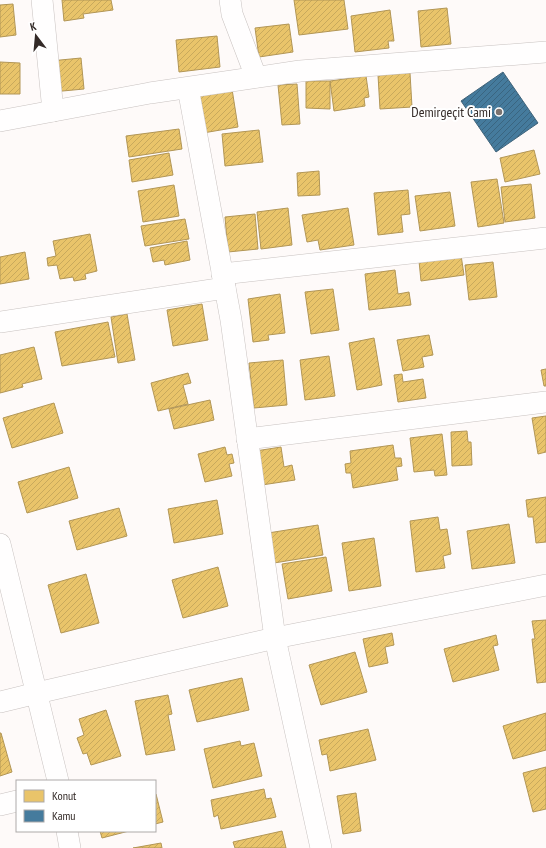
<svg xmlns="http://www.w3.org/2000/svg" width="546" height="848" viewBox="0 0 546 848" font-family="'PT Sans Narrow',sans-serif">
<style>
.homes{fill:url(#homes-hatch);stroke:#b29656}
.public{fill:url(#public-hatch);stroke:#40637a}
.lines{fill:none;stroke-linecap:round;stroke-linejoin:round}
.street-casing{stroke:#c8c2c0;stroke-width:22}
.street{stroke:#fffefe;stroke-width:21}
.poi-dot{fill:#7a7370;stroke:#fff;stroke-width:1.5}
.labels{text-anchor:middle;stroke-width:4;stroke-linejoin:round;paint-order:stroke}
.poi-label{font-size:14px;fill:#332a27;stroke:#fff;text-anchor:end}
</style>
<defs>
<pattern id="homes-hatch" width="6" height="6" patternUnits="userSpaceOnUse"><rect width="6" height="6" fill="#e9c46a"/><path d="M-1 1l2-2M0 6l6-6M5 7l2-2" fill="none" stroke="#c8a95c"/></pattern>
<pattern id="public-hatch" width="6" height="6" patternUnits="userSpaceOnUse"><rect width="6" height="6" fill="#457b9d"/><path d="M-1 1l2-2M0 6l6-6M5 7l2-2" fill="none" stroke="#3a6580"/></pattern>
</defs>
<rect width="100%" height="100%" fill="#fefaf9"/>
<g class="homes">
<path d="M62 0H111L113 10 83 14 84 18 64 21Z"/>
<path d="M294 0H344L348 29 299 35Z"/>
<path d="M13 4 16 35 0 37V5Z"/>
<path d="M447 8 451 44 421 47 418 11Z"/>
<path d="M390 10 394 41H388L389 48 355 52 351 16Z"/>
<path d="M289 24 293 52 259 57 255 28Z"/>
<path d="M217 36 220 67 179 72 176 40Z"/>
<path d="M81 58 84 89 52 92 50 61Z"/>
<path d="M0 62 20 63V94H0Z"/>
<path d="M410 73 412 107 380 109 378 75Z"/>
<path d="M366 76 369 97 364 98 365 106 334 111 330 81Z"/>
<path d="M306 81H330V109L306 108Z"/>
<path d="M297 84 300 124 282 125 278 85Z"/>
<path d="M232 89 238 127 203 133 197 95Z"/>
<path d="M179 129 182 149 129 157 126 136Z"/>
<path d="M259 130 263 162 225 166 222 134Z"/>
<path d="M534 150 540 174 505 182 500 158Z"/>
<path d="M169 153 173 175 132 182 129 160Z"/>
<path d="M319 171 320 195 298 196 297 173Z"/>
<path d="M497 179 504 223 478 227 471 182Z"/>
<path d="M531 184 535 218 505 222 501 187Z"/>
<path d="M174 185 179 216 143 222 138 191Z"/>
<path d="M408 190 410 214 401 215 403 232 378 235 374 193Z"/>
<path d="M450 192 455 226 420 231 415 196Z"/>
<path d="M288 208 292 245 261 249 257 212Z"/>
<path d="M348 208 354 245 320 250 318 240 307 242 302 215Z"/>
<path d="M255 214 258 249 228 252 225 217Z"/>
<path d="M185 219 189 239 145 246 141 226Z"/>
<path d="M90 234 97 271 85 274 86 279 74 281 73 277 60 279 57 265 48 266 47 258 56 256 53 241Z"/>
<path d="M187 241 190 260 165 265 164 260 153 262 150 248Z"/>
<path d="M25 252 29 279 0 284V257Z"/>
<path d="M461 255 464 275 421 281 419 261Z"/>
<path d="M493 262 497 297 469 300 465 265Z"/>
<path d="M395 270 398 294 409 292 411 305 369 310 365 274Z"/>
<path d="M333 289 339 330 311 334 305 292Z"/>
<path d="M280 294 285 333 268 335 269 340 253 342 248 299Z"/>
<path d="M202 304 208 340 173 346 167 310Z"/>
<path d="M127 314 135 360 118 363 111 317Z"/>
<path d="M108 322 115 357 62 366 55 332Z"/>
<path d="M429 335 433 355 422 357 424 367 403 371 397 340Z"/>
<path d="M374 338 382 385 357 390 349 343Z"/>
<path d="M34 347 42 379 22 384 23 387 0 393V355Z"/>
<path d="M329 356 335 396 305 400 300 360Z"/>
<path d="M283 360 287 405 254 408 249 363Z"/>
<path d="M546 369V386H544L541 370Z"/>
<path d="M188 373 191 383 183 385 188 404 158 411 151 383Z"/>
<path d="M402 374 403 382 423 379 426 398 398 402 394 375Z"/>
<path d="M210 400 214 420 174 429 169 409Z"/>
<path d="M54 403 63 433 12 448 3 418Z"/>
<path d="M546 416V452L538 454 532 418Z"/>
<path d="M467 431 468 442H471L472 465 452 466 451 432Z"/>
<path d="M442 434 447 475 435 476 434 470 414 472 410 438Z"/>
<path d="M393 445 395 458H401L402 466 396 467 398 480 353 488 351 473H346L345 464 351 463 350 451Z"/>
<path d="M225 447 227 455 232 454 234 463 229 464 232 476 205 482 198 454Z"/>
<path d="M281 447 284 467 292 465 295 480 255 486 249 452Z"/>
<path d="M69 467 78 498 27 513 18 482Z"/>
<path d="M546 497V542L536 543 533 517H528L526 500Z"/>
<path d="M217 500 223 534 174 543 168 509Z"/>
<path d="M119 508 127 536 77 550 69 521Z"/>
<path d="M438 517 440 530 447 529 451 554 443 556 445 568 416 572 410 521Z"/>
<path d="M509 524 515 563 472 569 467 531Z"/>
<path d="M318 525 323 555 274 563 268 533Z"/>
<path d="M374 538 381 586 349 591 342 543Z"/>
<path d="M326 557 332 591 288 599 282 564Z"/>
<path d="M218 567 228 606 183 618 172 580Z"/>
<path d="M86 574 99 623 61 633 48 585Z"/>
<path d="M546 620V682L537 683 532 639H535L532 621Z"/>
<path d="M392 633 394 645 385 647 388 663 369 667 363 639Z"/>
<path d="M496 635 498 645 493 646 499 670 453 682 444 649Z"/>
<path d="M355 652 367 692 321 705 309 665Z"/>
<path d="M242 678 249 710 197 722 189 690Z"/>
<path d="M168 695 172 714 168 715 175 750 146 755 135 701Z"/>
<path d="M106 710 121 756 91 765 87 753 83 754 77 738 84 735 79 719Z"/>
<path d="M546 713V750L513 759 503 726Z"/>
<path d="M368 729 376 760 330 771 327 754 322 755 319 740Z"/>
<path d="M0 733H1L12 772 0 776Z"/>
<path d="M240 741 241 746 254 743 262 776 213 788 204 749Z"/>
<path d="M546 767V809L533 812 523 773Z"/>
<path d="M264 789 266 799 271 798 276 817 221 829 218 815 214 817 211 800Z"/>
<path d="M356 793 361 831 343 834 337 796Z"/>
<path d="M155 794H156L163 822 155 824Z"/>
<path d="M100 831H129L102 838Z"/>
<path d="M282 831 286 848H235L233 842Z"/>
<path d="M161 843 162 848H133Z"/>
</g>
<path class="public" d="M503 72 538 123 496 152 461 101Z"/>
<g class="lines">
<defs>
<g id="street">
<path d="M42 0 53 111"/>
<path d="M230 0 232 14 256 77"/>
<path d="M188 88 231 320 275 638 321 848"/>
<path d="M0 121 150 93 300 71 546 52"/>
<path d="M222 274 546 238"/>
<path d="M0 322 225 288"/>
<path d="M247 439 546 402"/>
<path d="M0 544 58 781"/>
<path d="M0 702 37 693 275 638 546 585"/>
<path d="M0 805 17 801"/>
<path d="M67 831 70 848"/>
</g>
</defs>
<use href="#street" class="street-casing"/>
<use href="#street" class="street"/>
</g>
<circle class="poi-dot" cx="499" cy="112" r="4"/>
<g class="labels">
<g class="poi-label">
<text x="491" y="117">Demirgeçit Cami</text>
</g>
</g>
<rect x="16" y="780" width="140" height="52" fill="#ffffff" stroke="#adaaa9"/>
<rect x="24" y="790" width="20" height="12" fill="#e9c46a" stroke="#adaaa9"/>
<text x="52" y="800" font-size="12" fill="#332a27">Konut</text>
<rect x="24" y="810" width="20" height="12" fill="#457b9d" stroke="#adaaa9"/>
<text x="52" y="820" font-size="12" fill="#332a27">Kamu</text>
<g transform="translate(36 36) rotate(344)" stroke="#ffffff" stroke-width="3" paint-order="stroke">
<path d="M0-3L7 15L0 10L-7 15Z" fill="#332a27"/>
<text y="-6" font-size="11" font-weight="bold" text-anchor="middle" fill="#332a27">K</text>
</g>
</svg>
